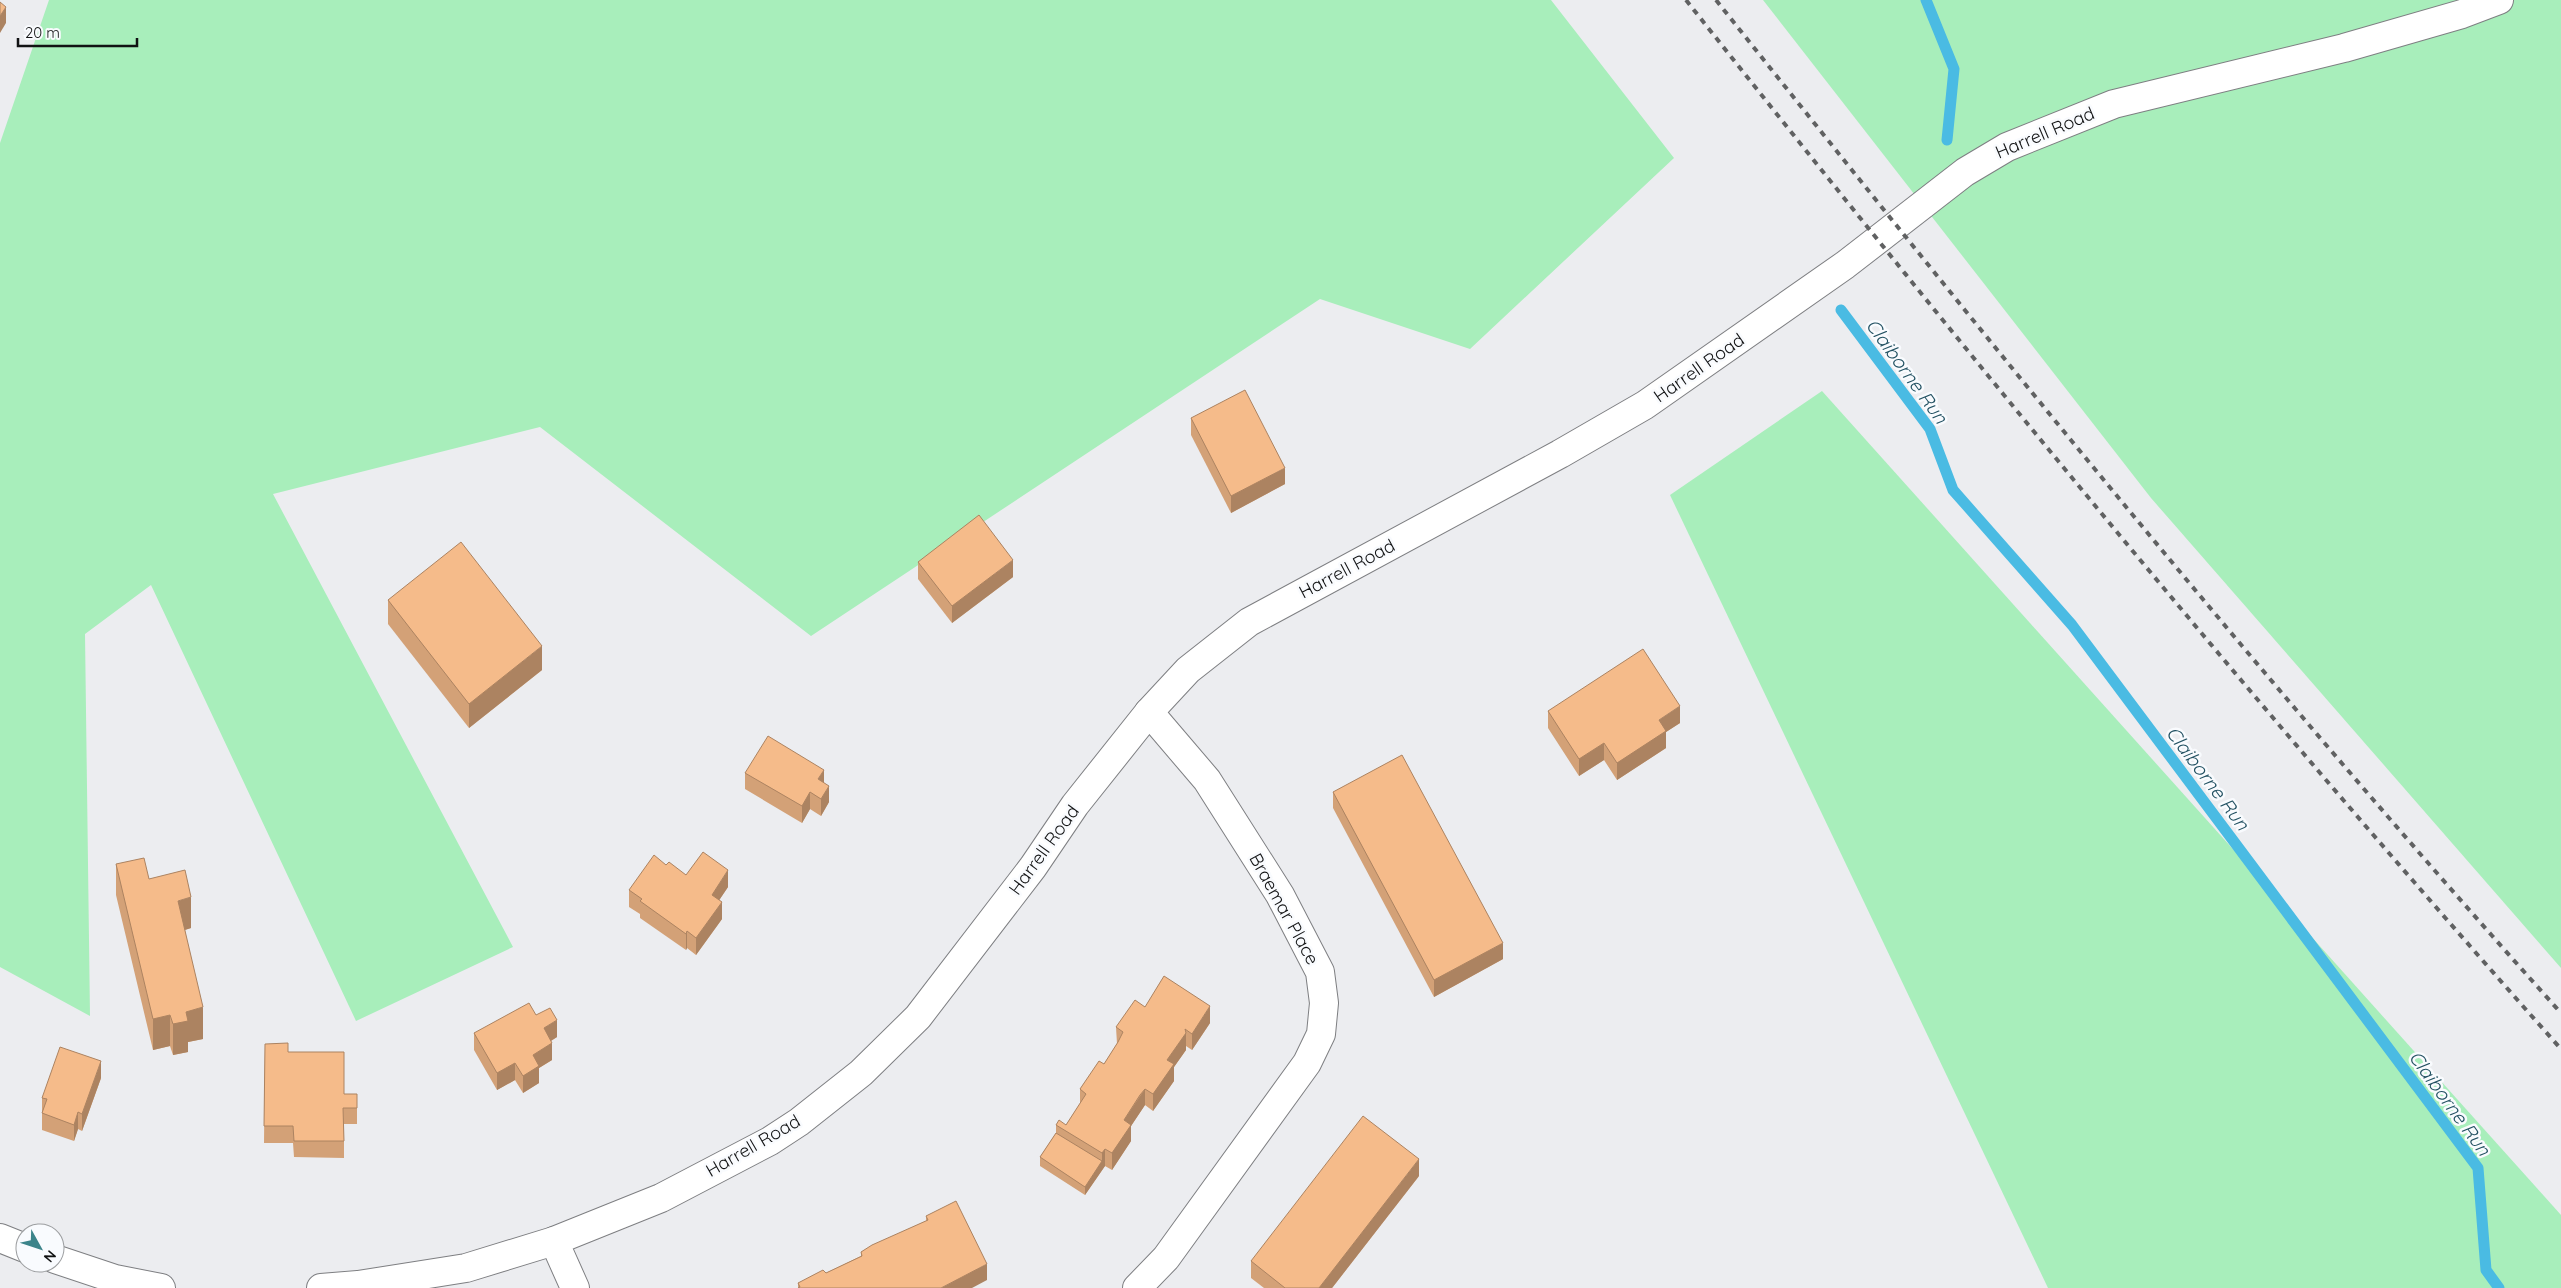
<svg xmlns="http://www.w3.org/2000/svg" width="2561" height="1288" viewBox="0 0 2561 1288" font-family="Quicksand,sans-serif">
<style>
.green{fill:#a8eebb}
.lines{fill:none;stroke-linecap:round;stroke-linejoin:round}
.stream{stroke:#4abbe3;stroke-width:11}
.street-casing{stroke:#7e7f82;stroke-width:30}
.secondary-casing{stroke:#7e7f82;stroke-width:30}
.street{stroke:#fff;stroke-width:28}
.secondary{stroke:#fff;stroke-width:28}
.rail{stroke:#606162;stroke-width:4;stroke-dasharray:6 6;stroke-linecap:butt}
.wall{fill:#d3a177}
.shaded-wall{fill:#ac8361}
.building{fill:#f5bb8a;stroke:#ac8361}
.labels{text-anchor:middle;stroke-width:5;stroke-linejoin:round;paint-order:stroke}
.street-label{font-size:18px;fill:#111213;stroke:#f9fbfe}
.water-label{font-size:19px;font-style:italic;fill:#225162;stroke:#f9fbfe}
</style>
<rect width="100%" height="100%" fill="#ecedf0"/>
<g class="green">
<path d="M49 0H1551L1674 158 1470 349 1320 299 811 636 540 427 273 494 513 947 356 1021 151 585 85 634 90 1016 0 967V143Z"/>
<path d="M1763 0H2561V968L2151 498Z"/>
<path d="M1822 391 2561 1215V1288H2048L1670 495Z"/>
</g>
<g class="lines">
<g class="stream">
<path d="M1926 0 1954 69 1947 140"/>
<path d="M1841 310 1930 429 1953 490 2072 625 2478 1168 2486 1270 2499 1288"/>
</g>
<defs>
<g id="street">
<path d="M554 1241 575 1288"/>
<path d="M1137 1288 1166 1258 1307 1063 1321 1034 1324 1003 1320 972 1280 895 1207 780 1149 712"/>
</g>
<g id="secondary">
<path d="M0 1238 25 1248"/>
<path d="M55 1259 115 1279 161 1288"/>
<path d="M321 1288 358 1285 466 1268 554 1241 661 1198 770 1141 799 1122 861 1073 918 1017 1033 867 1075 805 1149 712 1188 670 1249 622 1560 454 1645 405 1845 265 1965 172 2007 147 2114 104 2344 48 2462 14 2499 0"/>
</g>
</defs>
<use href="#street" class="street-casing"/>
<use href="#secondary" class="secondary-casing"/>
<use href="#street" class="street"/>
<use href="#secondary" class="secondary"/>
<g class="rail">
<path d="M1686 0C1969 357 2258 709 2561 1049"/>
<path d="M1716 0C1990 344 2267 686 2561 1013"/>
</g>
</g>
<g class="wall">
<path d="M1191 418 1285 484 1231 513 1191 435Z"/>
<path d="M918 562 1013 577 952 623 918 579Z"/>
<path d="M388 600 542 670 469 728 388 624Z"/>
<path d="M1548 711 1680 723 1666 732V748L1617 780 1604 760 1579 776 1548 728Z"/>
<path d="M745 773 824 782 829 802 821 816 810 809 802 823 745 789Z"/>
<path d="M1333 792 1503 959 1434 997 1333 808Z"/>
<path d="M116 864 149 879 191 928 185 930 203 1039 188 1042V1052L173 1055 170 1046 153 1050 116 895Z"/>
<path d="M666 865 686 875 728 887 719 900 722 919 696 955 687 948 686 950 640 918V914L629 907V890Z"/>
<path d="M1145 1007 1210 1023 1192 1050 1186 1046V1050L1174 1067V1081L1153 1111 1145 1105 1131 1126V1141L1112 1170 1105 1166 1085 1195 1040 1166V1157L1056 1133V1125H1066L1080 1104V1089L1104 1064 1117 1044 1116 1027Z"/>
<path d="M536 1015 557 1037 551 1041 552 1060 539 1068V1083L523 1093 515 1080 497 1090 474 1050V1033Z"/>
<path d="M265 1044 288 1052 344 1094H357V1124H344V1158L294 1157 293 1143H264Z"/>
<path d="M101 1078 82 1131 78 1129 74 1141 42 1130V1098Z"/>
<path d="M1419 1176 1332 1288H1264L1251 1278V1261Z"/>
<path d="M926 1216 987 1280 798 1288V1283L826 1273 861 1256V1252L926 1221Z"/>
</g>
<g class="shaded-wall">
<path d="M6 7V23L0 33V16Z"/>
<path d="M1285 468V484L1231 513V496Z"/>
<path d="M1013 560V577L952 623V606Z"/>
<path d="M542 646V670L469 728V704Z"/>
<path d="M1680 706V723L1666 732V748L1617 780V763L1659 720Z"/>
<path d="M1604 743V760L1579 776V759Z"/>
<path d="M824 770V786L818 779Z"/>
<path d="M829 786V802L821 816V799Z"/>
<path d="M810 792V809L802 823V806Z"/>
<path d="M728 870V887L712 911V895Z"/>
<path d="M191 897V928L178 932V901Z"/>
<path d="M722 902V919L696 955V938Z"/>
<path d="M687 931V948L686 950V934Z"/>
<path d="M1503 943V959L1434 997V980Z"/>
<path d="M1210 1006V1023L1192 1050V1034Z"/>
<path d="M203 1007V1039L188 1042V1052L173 1055V1024L186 1012Z"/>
<path d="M170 1015V1046L153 1050V1019Z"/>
<path d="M557 1020V1037L544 1045V1028Z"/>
<path d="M1186 1033V1050L1174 1067V1081L1153 1111V1094L1167 1060Z"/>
<path d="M552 1043V1060L539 1068V1083L523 1093V1076L533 1055Z"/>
<path d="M101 1061V1078L82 1131V1114Z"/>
<path d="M515 1063V1080L497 1090V1073Z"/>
<path d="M1145 1089V1105L1131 1126V1141L1112 1170V1153L1124 1120Z"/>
<path d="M78 1112V1129L74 1141V1125Z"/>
<path d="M1105 1149V1166L1085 1195V1187L1102 1161V1153Z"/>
<path d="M1419 1159V1176L1332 1288H1319Z"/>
<path d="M987 1264V1280L972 1288H941Z"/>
</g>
<g class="building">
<path d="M0 2 6 7 0 16Z"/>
<path d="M1245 390 1285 468 1231 496 1191 418Z"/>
<path d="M979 515 1013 560 952 606 918 562Z"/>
<path d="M461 542 542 646 469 704 388 600Z"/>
<path d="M1643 649 1680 706 1659 720 1666 731 1617 763 1604 743 1579 759 1548 711Z"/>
<path d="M768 736 824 770 818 779 829 786 821 799 810 792 802 806 745 773Z"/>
<path d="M1402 755 1503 943 1434 980 1333 792Z"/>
<path d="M703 852 728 870 712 895 722 902 696 938 687 931 686 934 640 901 642 899 629 890 654 855 666 865 669 862 686 875Z"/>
<path d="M144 858 149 879 185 870 191 897 178 901 203 1007 186 1012 188 1021 173 1024 170 1015 153 1019 116 864Z"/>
<path d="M1164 976 1210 1006 1192 1034 1185 1029 1186 1033 1167 1060 1174 1064 1153 1094 1145 1089 1140 1095 1124 1120 1131 1125 1112 1153 1105 1149 1102 1153 1056 1125 1059 1120 1066 1125 1086 1094 1080 1089 1099 1061 1104 1064 1118 1042 1123 1032 1116 1027 1135 1000 1145 1007Z"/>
<path d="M529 1003 536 1015 550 1008 557 1020 544 1028 552 1043 533 1055 539 1066 523 1076 515 1063 497 1073 474 1033Z"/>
<path d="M288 1043V1052H344V1094H357V1108H343L344 1141H294L293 1126H264L265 1044Z"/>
<path d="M60 1047 101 1061 82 1114 78 1112 74 1125 42 1113 47 1099 42 1098Z"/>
<path d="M1363 1116 1419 1159 1319 1288H1285L1251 1261Z"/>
<path d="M1056 1133 1102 1161 1085 1187 1040 1157Z"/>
<path d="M956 1201 987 1264 941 1288H798L800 1287 798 1283 823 1270 826 1273 862 1256 861 1252 872 1245 928 1220 926 1216Z"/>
</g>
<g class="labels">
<g class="street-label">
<text transform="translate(2045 133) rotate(-23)" y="6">Harrell Road</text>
<text transform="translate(1699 368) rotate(-35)" y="6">Harrell Road</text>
<text transform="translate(1347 569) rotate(-28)" y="6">Harrell Road</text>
<text transform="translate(1044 850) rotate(-54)" y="6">Harrell Road</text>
<text transform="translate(1284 909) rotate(61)" y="6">Braemar Place</text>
<text transform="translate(753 1146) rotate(-30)" y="6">Harrell Road</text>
</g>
<g class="water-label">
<text transform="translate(1907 371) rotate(54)" y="7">Claiborne Run</text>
<text transform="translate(2208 778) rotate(53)" y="7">Claiborne Run</text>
<text transform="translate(2450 1103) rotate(54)" y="7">Claiborne Run</text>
</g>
</g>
<g transform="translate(40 1248) rotate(130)"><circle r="24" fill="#f9fbfe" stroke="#9c9ea0"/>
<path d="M0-4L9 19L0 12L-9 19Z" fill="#3c848a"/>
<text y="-8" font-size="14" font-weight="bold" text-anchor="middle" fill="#111213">N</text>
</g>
<path d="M18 38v8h119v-8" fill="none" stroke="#111213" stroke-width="2.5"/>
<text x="25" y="38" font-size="15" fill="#111213" stroke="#f9fbfe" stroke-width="4" paint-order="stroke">20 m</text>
</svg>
